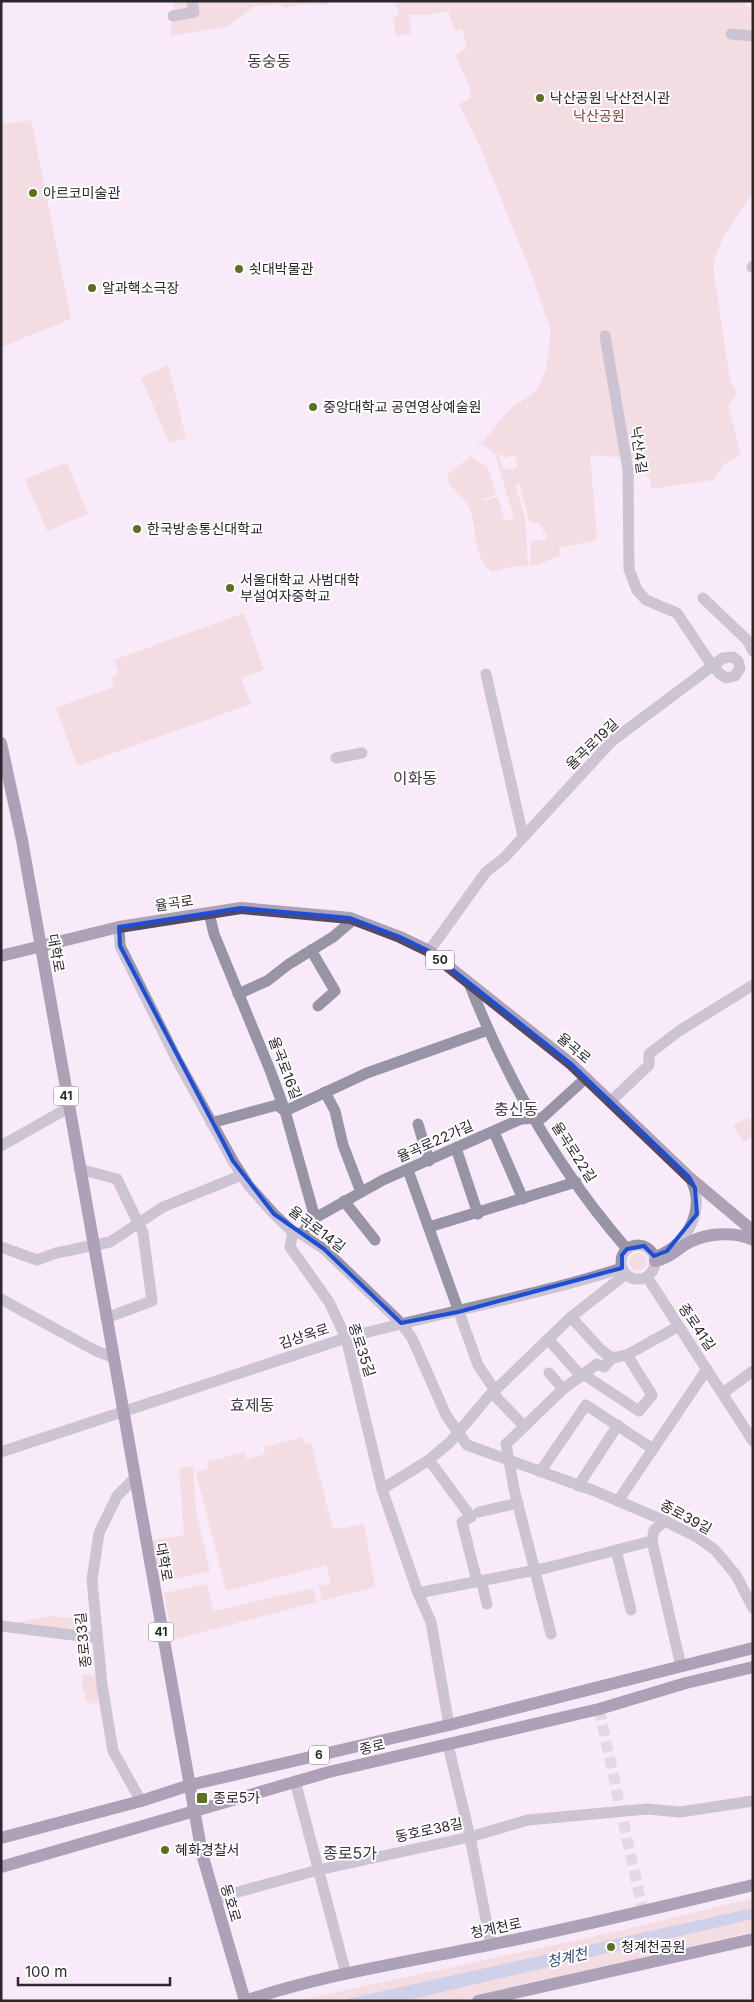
<svg xmlns="http://www.w3.org/2000/svg" width="754" height="2002" viewBox="0 0 754 2002" font-family="Inter,'Noto Sans KR',sans-serif">
<style>
.green{fill:#eecdc8;fill-rule:evenodd}
.water{fill:#9eb3d9}
.lines{fill:none;stroke-linecap:round;stroke-linejoin:round}
.minor-tunnel{stroke:#cfc3cf;stroke-width:11;stroke-dasharray:11 5.5;stroke-linecap:butt}
.minor{stroke:#9794a6;stroke-width:11}
.major{stroke:#504968;stroke-width:12}
.minor-bridge{stroke:#9794a6;stroke-width:11}
.marked{fill:none;stroke:#1d4ed8;stroke-width:4;stroke-linejoin:round}
.poi-dot{fill:#5c7120;stroke:#fff;stroke-width:2}
.labels{text-anchor:middle;stroke-width:4;stroke-linejoin:round;paint-order:stroke}
.shield{fill:#fff;stroke:#6b686b;stroke-width:1}
.shield-label{font-size:12px;font-weight:bold;fill:#2c272c}
.poi-label{font-size:14px;fill:#2c272c;stroke:#fff;text-anchor:start}
.park-label{font-size:14px;fill:#814139;stroke:#fff}
.street-label{font-size:14px;fill:#2c272c;stroke:#fff}
.water-label{font-size:15px;font-style:italic;fill:#354e81;stroke:#fff}
.quarter-label{font-size:16px;fill:#443944;stroke:#fff}
</style>
<rect width="100%" height="100%" fill="#f8eaf8"/>
<g class="green">
<path d="M175 1H328L327 5 303 4 285 8 278 4 255 6 228 26 170 36Z"/>
<path d="M394 1H741L753 12V192L724 236 716 254 713 268 730 380 737 394 728 407 741 454 723 465 713 480 651 489 650 479 631 458 590 455 597 540 559 548 561 555 537 565 510 567 492 572C468 551 480 525 467 504 461 494 448 487 447 475L471 456 510 409 537 391 546 369 551 331 533 278 479 144 459 104 471 98C470 78 460 72 456 55L467 48 462 29 455 30 448 11 428 15H408L412 33 396 36 393 18 399 15ZM480 443 495 453 498 463 501 462 499 455 503 454 504 458 515 455 518 467 503 470 501 463 498 464 514 518 505 521 498 497 483 501 482 499 496 495 488 468 471 457ZM519 483 530 523H539V527H543V532H546V540L531 541 530 565 528 564 525 518 515 484Z"/>
<path d="M31 120 71 319 1 347V125Z"/>
<path d="M168 365 186 438 169 443 141 378Z"/>
<path d="M65 463 68 465 88 514 47 531 25 479Z"/>
<path d="M244 613 264 670 241 678 251 704 77 766 56 708 114 687 111 678 119 674 114 660Z"/>
<path d="M748 1117 753 1125V1136L743 1142 733 1126Z"/>
<circle cx="638" cy="1262" r="9"/>
<path d="M302 1437 304 1444 311 1443 333 1529 340 1527 341 1529 364 1523 375 1587 322 1601 319 1586 331 1583 326 1565 226 1591 196 1472 208 1469 207 1462 245 1452 247 1459 265 1454 264 1447Z"/>
<path d="M193 1466 196 1511 210 1571 157 1583 149 1541 184 1535 179 1468Z"/>
<path d="M207 1584 214 1611 313 1588 317 1602 172 1640 164 1593Z"/>
<path d="M51 1616 84 1619 87 1621 86 1629 83 1632 18 1622Z"/>
<path d="M83 1674 96 1676 99 1702 88 1704 82 1687Z"/>
<path d="M753 1898V1932L480 1996 458 2001H296L623 1930Z"/>
</g>
<path class="water" d="M753 1908V1919L404 2001H338Z"/>
<g class="lines">
<path class="minor-tunnel" d="M599 1709 643 1912"/>
<g class="minor">
<path d="M173 16 194 12 192 1"/>
<path d="M731 34 753 36"/>
<path d="M752 267 753 266"/>
<path d="M605 336 628 470 629 569 637 590 646 600 677 613 707 658"/>
<path d="M703 598 748 641 753 651"/>
<path d="M486 674 523 836"/>
<path d="M336 758 362 753"/>
<path d="M209 913 214 934 270 1070 285 1111 315 1218"/>
<path d="M119 927 120 946 176 1058 233 1161 249 1186 274 1214 293 1232 301 1234 324 1249 401 1323 412 1338 446 1415 467 1445 595 1491 665 1521 697 1537 715 1550 736 1575 753 1608"/>
<path d="M311 950 335 991 318 1006"/>
<path d="M429 951 486 872 504 858 612 741 723 658 733 657 738 661 740 668 735 676 726 678 719 673"/>
<path d="M469 983C506 1078 559 1171 627 1249"/>
<path d="M238 994 267 981 289 964 333 937 354 919"/>
<path d="M325 1092 335 1111 343 1145 361 1192"/>
<path d="M610 1102 649 1065V1054L679 1031 753 985"/>
<path d="M211 1123 277 1105 285 1111 367 1073 488 1030"/>
<path d="M418 1124 429 1161"/>
<path d="M494 1132 523 1199"/>
<path d="M1 1146 68 1108"/>
<path d="M456 1148 478 1214"/>
<path d="M79 1169 117 1179 143 1233 152 1301 106 1318"/>
<path d="M408 1170 478 1365 492 1386 496 1397 524 1426"/>
<path d="M344 1201 375 1240"/>
<path d="M429 1227 576 1182"/>
<path d="M293 1232 290 1247 329 1302 346 1338 382 1489 418 1593 431 1622 449 1725"/>
<path d="M301 1234 315 1218 383 1180 521 1119 542 1118 586 1078"/>
<circle cx="638" cy="1262" r="17"/>
<path d="M1 1247 37 1260 56 1253 110 1242 163 1207 242 1175"/>
<path d="M659 1255C689 1242 706 1208 690 1178"/>
<path d="M647 1277 753 1441"/>
<path d="M1 1299 96 1351 112 1357"/>
<path d="M571 1317 600 1349 612 1358 627 1355 677 1327"/>
<path d="M548 1339 581 1376"/>
<path d="M549 1373 563 1389"/>
<path d="M583 1374 639 1411 652 1395 627 1355"/>
<path d="M723 1393 753 1371"/>
<path d="M1 1452 346 1338C437 1313 531 1297 622 1268"/>
<path d="M429 1460 471 1517 462 1522 477 1581"/>
<path d="M540 1472 586 1405 653 1449"/>
<path d="M134 1479 117 1496 99 1533 92 1580 102 1685 113 1751 141 1801"/>
<path d="M578 1486 618 1425"/>
<path d="M382 1489 429 1460 450 1442 488 1397 571 1317 626 1274"/>
<path d="M618 1501 707 1369"/>
<path d="M479 1512 518 1503"/>
<path d="M652 1541 681 1666"/>
<path d="M616 1550 631 1610"/>
<path d="M481 1580 487 1604"/>
<path d="M418 1593 546 1568 652 1541 654 1530 665 1521"/>
<path d="M1 1626 97 1638"/>
<path d="M551 1634 514 1489 506 1444 563 1389 597 1364 604 1367 612 1358"/>
<path d="M448 1745 470 1837 491 1945"/>
<path d="M295 1781 346 1974"/>
<path d="M215 1901 238 1892 318 1870 470 1837 528 1820 647 1809 680 1812 753 1801"/>
</g>
<g class="major">
<path d="M1 743 22 840 202 1854 245 2001"/>
<path d="M1 956 119 927 241 908 350 918 400 937 429 951 570 1063 689 1177 753 1231"/>
<path d="M655 1261C669 1259 678 1248 690 1242 707 1233 736 1231 753 1240"/>
<path d="M1 1838 141 1801 190 1785 449 1725 753 1648"/>
<path d="M1 1867 329 1772 599 1709 686 1683 753 1667"/>
<path d="M245 2001C324 1974 408 1962 489 1945 578 1927 665 1906 753 1885"/>
<path d="M478 2001 753 1939"/>
</g>
<path class="minor-bridge" d="M707 658 719 673"/>
</g>
<path d="M0 0H754V2002H0ZM241 908 350 918 400 937 429 951 570 1063 689 1177 695 1188 697 1214 667 1251 654 1256 644 1246 627 1249 622 1255V1268L458 1312 401 1323 324 1249 274 1214 233 1161 120 946 119 927Z" fill="#f8eaf8" fill-opacity=".55" fill-rule="evenodd"/>
<path class="marked" d="M241 908 350 918 400 937 429 951 570 1063 689 1177 695 1188 697 1214 667 1251 654 1256 644 1246 627 1249 622 1255V1268L458 1312 401 1323 324 1249 274 1214 233 1161 120 946 119 927Z"/>
<g class="poi-dot">
<circle cx="540" cy="98" r="5"/>
<circle cx="33" cy="193" r="5"/>
<circle cx="239" cy="269" r="5"/>
<circle cx="92" cy="288" r="5"/>
<circle cx="313" cy="407" r="5"/>
<circle cx="137" cy="529" r="5"/>
<circle cx="230" cy="588" r="5"/>
<rect x="196" y="1792" width="12" height="12" rx="2.5"/>
<circle cx="165" cy="1850" r="5"/>
<circle cx="611" cy="1947" r="5"/>
</g>
<g class="labels">
<g class="shield">
<rect x="426" y="950.5" width="28" height="19" rx="4"/>
<rect x="53.5" y="1086.5" width="25" height="19" rx="4"/>
<rect x="148.5" y="1622.5" width="25" height="19" rx="4"/>
<rect x="309" y="1745.5" width="20" height="19" rx="4"/>
</g>
<g class="shield-label">
<text x="440" y="964">50</text>
<text x="66" y="1100">41</text>
<text x="161" y="1636">41</text>
<text x="319" y="1759">6</text>
</g>
<g class="poi-label">
<text x="550" y="103">낙산공원 낙산전시관</text>
<text x="43" y="198">아르코미술관</text>
<text x="249" y="274">쇳대박물관</text>
<text x="102" y="293">알과핵소극장</text>
<text x="323" y="412">중앙대학교 공연영상예술원</text>
<text x="147" y="534">한국방송통신대학교</text>
<text x="240" y="585">서울대학교 사범대학<tspan x="240" dy="16">부설여자중학교</tspan></text>
<text x="213" y="1803">종로5가</text>
<text x="175" y="1855">혜화경찰서</text>
<text x="621" y="1952">청계천공원</text>
</g>
<g class="park-label">
<text x="599" y="121">낙산공원</text>
</g>
<g class="street-label">
<text transform="translate(639 450) rotate(82)" y="5">낙산4길</text>
<text transform="translate(592 744) rotate(-44)" y="5">율곡로19길</text>
<text transform="translate(174 903) rotate(-9)" y="5">율곡로</text>
<text transform="translate(56 953) rotate(80)" y="5">대학로</text>
<text transform="translate(574 1048) rotate(40)" y="5">율곡로</text>
<text transform="translate(285 1068) rotate(69)" y="5">율곡로16길</text>
<text transform="translate(435 1141) rotate(-24)" y="5">율곡로22가길</text>
<text transform="translate(574 1152) rotate(57)" y="5">율곡로22길</text>
<text transform="translate(317 1229) rotate(37)" y="5">율곡로14길</text>
<text transform="translate(697 1327) rotate(56)" y="5">종로41길</text>
<text transform="translate(304 1336) rotate(-18)" y="5">김상옥로</text>
<text transform="translate(362 1350) rotate(72)" y="5">종로35길</text>
<text transform="translate(686 1517) rotate(28)" y="5">종로39길</text>
<text transform="translate(164 1562) rotate(80)" y="5">대학로</text>
<text transform="translate(83 1640) rotate(-96)" y="5">종로33길</text>
<text transform="translate(372 1747) rotate(-13)" y="5">종로</text>
<text transform="translate(429 1830) rotate(-12)" y="5">동호로38길</text>
<text transform="translate(231 1903) rotate(74)" y="5">동호로</text>
<text transform="translate(496 1928) rotate(-12)" y="5">청계천로</text>
</g>
<g class="water-label">
<text transform="translate(567 1958) rotate(-13)" y="5">청계천</text>
</g>
<g class="quarter-label">
<text x="269" y="67">동숭동</text>
<text x="415" y="784">이화동</text>
<text x="516" y="1115">충신동</text>
<text x="252" y="1411">효제동</text>
<text x="350" y="1859">종로5가</text>
</g>
</g>
<rect width="754" height="2002" fill="none" stroke="#2c272c" stroke-width="5"/>
<path d="M18 1977v8h152v-8" fill="none" stroke="#2c272c" stroke-width="2.5"/>
<text x="25" y="1977" font-size="15" fill="#2c272c" stroke="#ffffff" stroke-width="4" paint-order="stroke">100 m</text>
</svg>
